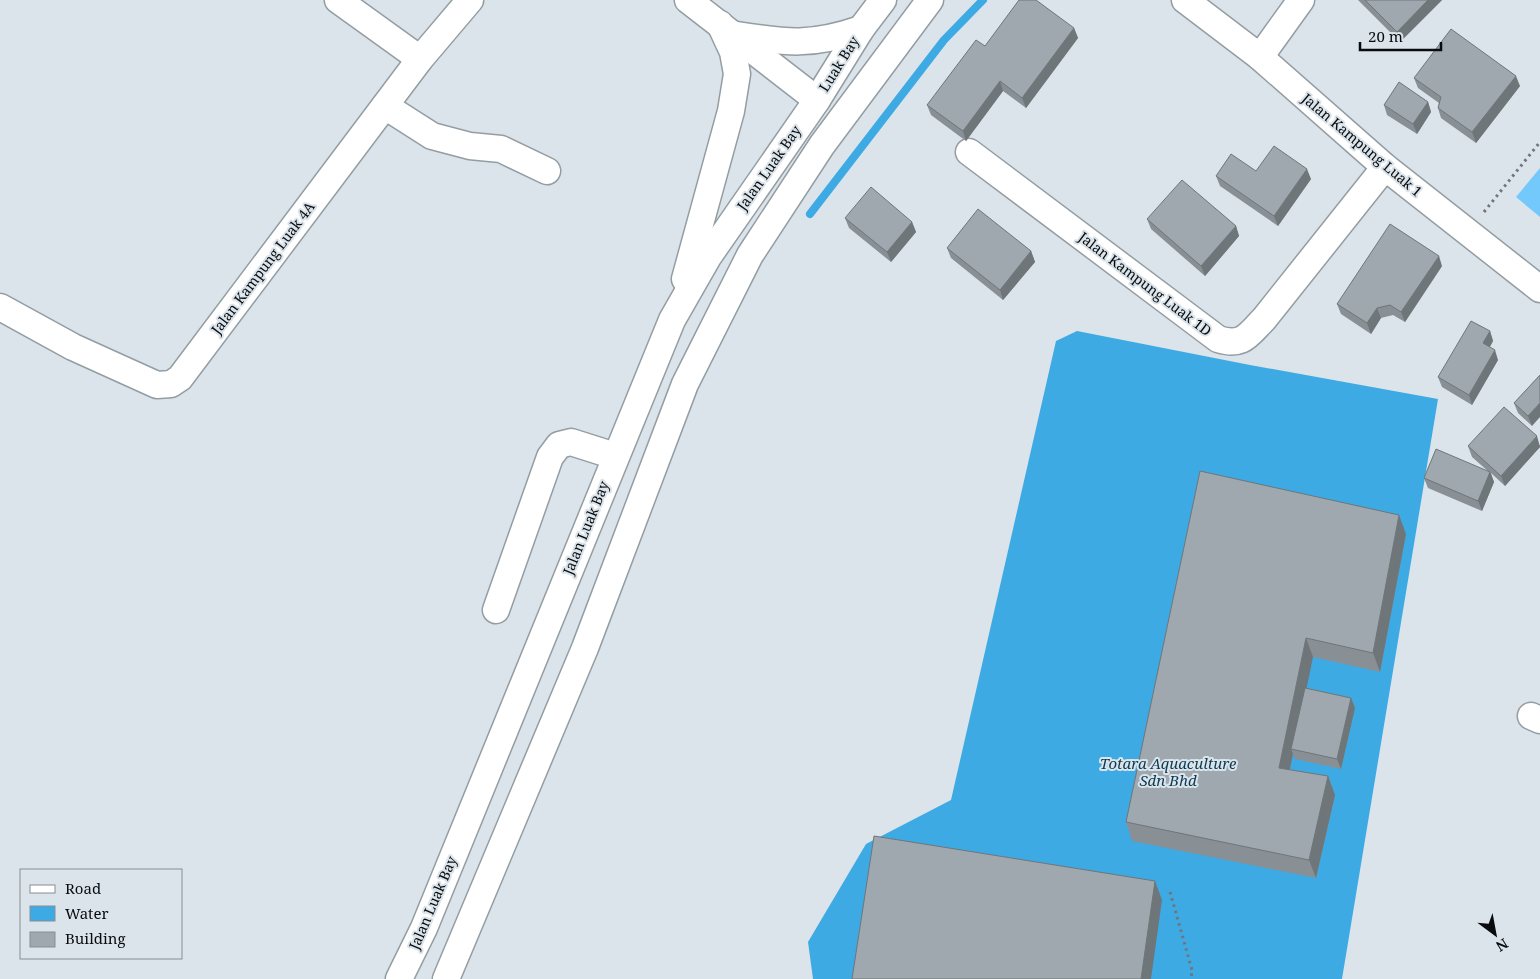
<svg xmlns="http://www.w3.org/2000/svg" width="1540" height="979" viewBox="0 0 1540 979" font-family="'Noto Serif',serif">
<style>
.green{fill:#73c9fc}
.water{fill:#3eaae4}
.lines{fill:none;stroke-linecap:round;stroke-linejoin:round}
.stream{stroke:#3eaae4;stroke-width:8}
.minor-casing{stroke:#939da2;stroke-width:29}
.path{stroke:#6f7579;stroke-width:3;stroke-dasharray:2.5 4;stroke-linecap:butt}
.minor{stroke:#fff;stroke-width:26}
.wall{fill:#889096}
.shaded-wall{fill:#6f767a}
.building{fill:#9ea8ae;stroke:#6f767a}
.labels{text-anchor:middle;stroke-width:4;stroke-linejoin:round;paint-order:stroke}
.street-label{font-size:14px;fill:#090c0e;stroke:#dbe4eb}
.water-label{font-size:15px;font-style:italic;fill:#0c3a52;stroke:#dbe4eb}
</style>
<rect width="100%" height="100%" fill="#dbe4eb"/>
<path class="green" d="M1540 168V217L1516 197Z"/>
<path class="water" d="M1077 331 1250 365 1438 399 1342 979H813L808 942 866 844 951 800 1056 341Z"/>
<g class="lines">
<path class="stream" d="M810 214 944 40 983 0"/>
<defs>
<g id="minor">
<path d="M338 0 420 59"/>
<path d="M688 0 817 100"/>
<path d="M1185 0 1260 57 1385 167 1540 289"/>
<path d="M737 35C787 43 812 46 861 29"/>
<path d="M1260 57 1301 0"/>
<path d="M385 106 432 136 470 146 501 149 547 171"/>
<path d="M969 152 1218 339C1243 347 1248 335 1264 319L1385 167"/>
<path d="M685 279 731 111 737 74 733 52 720 24"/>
<path d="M0 307 73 347 157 385 171 384 180 378 420 59 470 0"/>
<path d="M496 610 550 457 559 445 571 442 615 456"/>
<path d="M1531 716 1540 720"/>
<path d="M399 979 424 928 672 320 708 257 817 100 861 29 883 0"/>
<path d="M446 979 585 648 685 384 750 255 822 145 930 0"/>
</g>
</defs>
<use href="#minor" class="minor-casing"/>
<g class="path">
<path d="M1484 212 1540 142"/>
<path d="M1170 892 1192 970 1191 979"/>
</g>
<use href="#minor" class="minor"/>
</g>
<g class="wall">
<path d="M1358 0H1442L1400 42Z"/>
<path d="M1074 28 1078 38 1026 108 1003 91 966 141 931 115 927 105 985 46Z"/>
<path d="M1414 78 1520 86 1476 143 1441 118 1438 108 1439 103 1418 88Z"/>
<path d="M1428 102 1431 112 1417 134 1387 115 1384 105Z"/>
<path d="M1256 171 1311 179 1278 226 1220 186 1216 176Z"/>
<path d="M845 218 912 222 916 232 891 262 849 228Z"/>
<path d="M1147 219 1236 226 1239 236 1205 276 1151 229Z"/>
<path d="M947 248 1031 251 1035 262 1003 300 951 258Z"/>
<path d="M1442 266 1405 322 1393 315 1381 318 1371 334 1341 314 1337 304Z"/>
<path d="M1490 331 1493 341 1490 347 1498 360 1472 405 1442 387 1438 377Z"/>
<path d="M1540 375 1532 426 1518 413 1514 403Z"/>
<path d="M1540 445V447L1505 486 1491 473 1494 482 1482 511 1428 488 1424 478 1489 472 1472 457 1468 446Z"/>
<path d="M1406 534 1380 672 1313 657 1306 688 1351 698 1355 708 1341 769 1295 759 1293 754 1290 770 1328 776 1335 795 1316 878 1132 841 1126 822Z"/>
</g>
<g class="shaded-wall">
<path d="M1428 0H1442L1400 42 1397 32Z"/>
<path d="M1074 28 1078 38 1026 108 1022 98Z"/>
<path d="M1516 76 1520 86 1476 143 1472 132Z"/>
<path d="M1000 81 1003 91 966 141 963 131Z"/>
<path d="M1428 102 1431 112 1417 134 1413 124Z"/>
<path d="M1307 169 1311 179 1278 226 1274 216Z"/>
<path d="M912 222 916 232 891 262 887 252Z"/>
<path d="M1236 226 1239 236 1205 276 1201 266Z"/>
<path d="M1031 251 1035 262 1003 300 1000 290Z"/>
<path d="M1439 256 1442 266 1405 322 1401 312Z"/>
<path d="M1377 308 1381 318 1371 334 1367 323Z"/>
<path d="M1490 331 1493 341 1486 353 1483 343Z"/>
<path d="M1495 350 1498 360 1472 405 1469 395Z"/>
<path d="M1540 403V417L1532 426 1528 416Z"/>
<path d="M1537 436 1540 447 1505 486 1501 476Z"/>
<path d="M1490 472 1494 482 1482 511 1478 501Z"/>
<path d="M1399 515 1406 534 1380 672 1373 653Z"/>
<path d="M1306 638 1313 657 1294 750 1291 749 1293 754 1286 787 1279 768Z"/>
<path d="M1351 698 1355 708 1341 769 1337 759Z"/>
<path d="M1328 776 1335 795 1316 878 1309 860Z"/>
<path d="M1155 881 1162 900 1151 979H1141Z"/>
</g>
<g class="building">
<path d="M1019 0H1036L1074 28 1022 98 1000 81 963 131 927 105 976 40 985 46Z"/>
<path d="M1365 0H1428L1397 32Z"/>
<path d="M1451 29 1516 76 1472 132 1438 108 1441 97 1414 78Z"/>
<path d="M1399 82 1428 102 1413 124 1384 105Z"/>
<path d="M1274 146 1307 169 1274 216 1216 176 1231 154 1256 171Z"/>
<path d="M1182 180 1236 226 1201 266 1147 219Z"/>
<path d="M871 187 912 222 887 252 845 218Z"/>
<path d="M978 209 1031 251 1000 290 947 248Z"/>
<path d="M1390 224 1439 256 1401 312 1390 305 1377 308 1367 323 1337 304Z"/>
<path d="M1471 321 1490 331 1483 343 1495 350 1469 395 1438 377Z"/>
<path d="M1540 375V403L1528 416 1514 403Z"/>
<path d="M1504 407 1537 436 1501 476 1468 446Z"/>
<path d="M1436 449 1490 472 1478 501 1424 478Z"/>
<path d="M1200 471 1399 515 1373 653 1306 638 1279 768 1328 776 1309 860 1126 822Z"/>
<path d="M1305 688 1351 698 1337 759 1291 749Z"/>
<path d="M874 836 1155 881 1141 979H852Z"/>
</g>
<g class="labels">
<g class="street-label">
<text transform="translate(839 64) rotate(-58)" y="5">Luak Bay</text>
<text transform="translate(1362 145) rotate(40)" y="5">Jalan Kampung Luak 1</text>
<text transform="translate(769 168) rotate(-55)" y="5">Jalan Luak Bay</text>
<text transform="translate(263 268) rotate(-53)" y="5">Jalan Kampung Luak 4A</text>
<text transform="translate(1145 284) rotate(37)" y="5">Jalan Kampung Luak 1D</text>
<text transform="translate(586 528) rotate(-68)" y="5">Jalan Luak Bay</text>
<text transform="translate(433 903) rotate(-67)" y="5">Jalan Luak Bay</text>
</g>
<g class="water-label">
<text x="1168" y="769">Totara Aquaculture<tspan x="1168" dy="17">Sdn Bhd</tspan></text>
</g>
</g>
<rect x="20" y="869" width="162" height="90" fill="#dbe4eb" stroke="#878e93"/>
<rect x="30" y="885" width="25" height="8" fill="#ffffff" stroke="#878e93"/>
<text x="65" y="894" font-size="15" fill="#090c0e">Road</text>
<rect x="30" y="906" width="25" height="15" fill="#3eaae4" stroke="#878e93"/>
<text x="65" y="919" font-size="15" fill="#090c0e">Water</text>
<rect x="30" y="932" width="25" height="15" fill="#9ea8ae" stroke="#878e93"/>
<text x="65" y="944" font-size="15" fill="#090c0e">Building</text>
<g transform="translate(1495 934) rotate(148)" stroke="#dbe4eb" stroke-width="4" paint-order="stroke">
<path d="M0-4L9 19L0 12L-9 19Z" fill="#090c0e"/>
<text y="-8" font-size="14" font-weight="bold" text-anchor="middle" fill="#090c0e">N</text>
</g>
<path d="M1360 42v8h81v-8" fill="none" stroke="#090c0e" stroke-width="2.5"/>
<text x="1368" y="42" font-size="15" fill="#090c0e" stroke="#dbe4eb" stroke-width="4" paint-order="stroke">20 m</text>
</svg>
